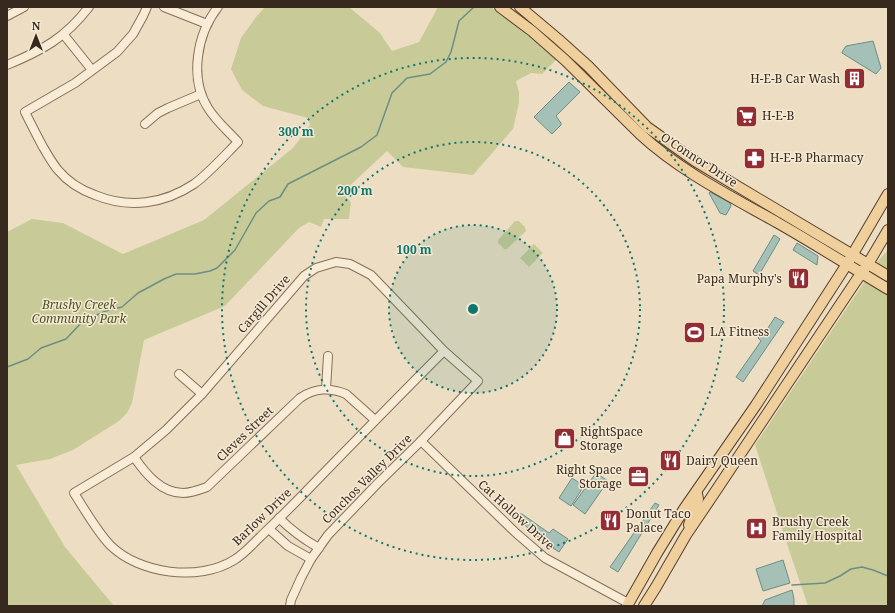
<svg xmlns="http://www.w3.org/2000/svg" width="895" height="613" viewBox="0 0 895 613" font-family="'Noto Serif',serif">
<style>
.green{fill:#c8cb98}
.water{fill:#a5c0b6;stroke:#6c8e84}
.lines{fill:none;stroke-linecap:round;stroke-linejoin:round}
.stream{stroke:#6c8e84;stroke-width:1.5}
.minor-casing{stroke:#876f5b;stroke-width:10}
.major-casing{stroke:#553e2f;stroke-width:12}
.minor{stroke:#f8ecd6;stroke-width:8}
.major{stroke:#efd09c;stroke-width:10}
.ring{fill:none;stroke:#0f766e;stroke-width:2;stroke-dasharray:2 4}
.labels{text-anchor:middle;stroke-width:3;stroke-linejoin:round;paint-order:stroke}
.poi-label{font-size:12px;fill:#37291e;stroke:#f5e9d3;text-anchor:start}
.street-label{font-size:12px;fill:#37291e;stroke:#f5e9d3}
.park-label{font-size:12px;font-style:italic;fill:#4a5325;stroke:#f5e9d3}
.centre{fill:#0f766e;stroke:#f5e9d3;stroke-width:2}
.ring-label{font-size:12px;text-anchor:middle;font-weight:bold;fill:#0f766e;stroke:#f5e9d3;stroke-width:3;stroke-linejoin:round;paint-order:stroke}
</style>
<rect width="100%" height="100%" fill="#eddec3"/>
<g class="green">
<path d="M265 7H349L380 33 392 51 419 42 438 7H491L509 20 557 59 542 74 531 73 516 81 519 92V103L513 129 473 175 403 167 387 151 342 193 351 202 349 219H324L321 227 309 222 299 228 225 306 144 340 132 403 127 413 119 421 73 450 50 459 16 465 65 547 114 606H7V232L32 219 63 223 123 254 204 220 293 148 310 125 308 118 263 106 242 90 231 69 241 38 256 17Z"/>
<path d="M515 221H519L525 227 526 231 507 249H504L498 243V240Z"/>
<path d="M534 244 543 253 529 267 520 258Z"/>
<path d="M888 250V606H808L790 553 755 445 879 260Z"/>
</g>
<g class="water">
<path d="M873 41 881 68 876 74 842 53V52L846 46Z"/>
<path d="M569 82 580 92 556 116 561 123V125L552 134 534 117Z"/>
<path d="M710 192 730 203 731 206 726 215 720 213 709 193Z"/>
<path d="M774 235 780 239 759 275 753 271Z"/>
<path d="M797 243 818 256 817 265 793 250Z"/>
<path d="M775 317 784 322 743 382 736 377 761 341 758 338 760 335 764 334Z"/>
<path d="M596 473 608 481 585 514 573 505Z"/>
<path d="M572 478 584 486 571 506 559 498Z"/>
<path d="M655 503 659 505 618 572 610 567Z"/>
<path d="M518 514H522L549 533 553 529 568 539 559 552C543 542 530 530 516 517V515Z"/>
<path d="M783 560 790 583 763 591 756 569Z"/>
<path d="M792 590 794 599V606H762L765 600Z"/>
</g>
<g class="lines">
<g class="stream">
<path d="M7 367 28 359 41 348 66 339 83 321 106 311 122 307 138 293 164 279 176 274H195L210 271 217 268 235 250 256 213 269 201 280 197 288 184 361 147 377 135 392 93 407 78 430 74 446 62 451 52 459 21 474 7"/>
<path d="M792 585 825 583 840 576 851 569 862 567 873 570 888 576"/>
</g>
<defs>
<g id="minor">
<path d="M147 7 143 16 133 34 117 52 75 83 25 112C31 124 37 136 43 147 48 155 52 163 58 170 68 182 81 190 95 195 129 209 164 204 194 184 209 173 225 155 238 142 228 131 216 121 208 108 189 78 197 34 218 7"/>
<path d="M164 7 207 24"/>
<path d="M7 16 24 7"/>
<path d="M64 35 92 70"/>
<path d="M7 65C43 50 65 38 89 7"/>
<path d="M145 124 158 113 168 108 201 94"/>
<path d="M179 374 202 394"/>
<path d="M326 389 328 356"/>
<path d="M421 441 516 533 545 558 628 603"/>
<path d="M134 457C145 473 161 493 183 493 191 493 199 490 207 487L300 398C315 388 329 387 346 394L375 420"/>
<path d="M279 518C292 531 303 539 319 548"/>
<path d="M269 529 288 546 311 559"/>
<path d="M290 606 291 600 301 578 311 559 328 535 378 483 421 441 478 381 444 351 371 275 350 264 336 262 316 268 304 276 202 394 166 430 134 457 74 493C85 510 96 530 110 545 139 574 199 582 234 560 244 554 253 544 261 536 281 517 300 498 319 478 360 436 402 393 444 351"/>
</g>
<g id="major">
<path d="M500 7 532 31 565 60 640 134C680 171 730 196 778 223 815 244 851 267 888 289"/>
<path d="M520 7 558 39 588 66 647 127 695 161 888 276"/>
<path d="M689 525 698 499 697 494"/>
<path d="M627 606 657 553 684 509 756 405 847 264 888 194"/>
<path d="M644 606 656 587 686 535 713 495 751 438 856 281 868 264 888 230"/>
</g>
</defs>
<use href="#minor" class="minor-casing"/>
<use href="#major" class="major-casing"/>
<use href="#minor" class="minor"/>
<use href="#major" class="major"/>
</g>
<circle cx="473" cy="309" r="84" fill="#0f766e" fill-opacity=".12"/>
<g class="ring">
<circle cx="473" cy="309" r="84"/>
<circle cx="473" cy="309" r="167"/>
<circle cx="473" cy="309" r="251"/>
</g>
<defs>
<symbol id="building-square" viewBox="-11 -11 22 22"><rect x="-9" y="-9" width="18" height="18" rx="4" fill="#942c33" stroke="#f5e9d3"/><path d="M-4-6H4V6H1V3H-1V6H-4ZM-2.5-4.3h1.7v1.8h-1.7ZM.8-4.3h1.7v1.8H.8ZM-2.5-1h1.7V.8h-1.7ZM.8-1h1.7V.8H.8Z" fill="#fff"/></symbol>
<symbol id="supermarket-square" viewBox="-11 -11 22 22"><rect x="-9" y="-9" width="18" height="18" rx="4" fill="#942c33" stroke="#f5e9d3"/><path d="M-6-5.5h2.5l.6 2H6L4.5 2H-2.5L-4.4-4H-6ZM-1.5 3.2a1.3 1.3 0 1 0 .1 0ZM3 3.2a1.3 1.3 0 1 0 .1 0Z" fill="#fff"/></symbol>
<symbol id="pharmacy-square" viewBox="-11 -11 22 22"><rect x="-9" y="-9" width="18" height="18" rx="4" fill="#942c33" stroke="#f5e9d3"/><path d="M-2-6h4v4h4v4h-4v4h-4v-4h-4v-4h4Z" fill="#fff"/></symbol>
<symbol id="restaurant-square" viewBox="-11 -11 22 22"><rect x="-9" y="-9" width="18" height="18" rx="4" fill="#942c33" stroke="#f5e9d3"/><path d="M-5-6h1v4h1v-4h1v4h1v-4h1v5L-1.5 .5V6h-2V.5L-5-1ZM5-6V6H3V1.5H1.5Q1.5-4 5-6Z" fill="#fff"/></symbol>
<symbol id="stadium-square" viewBox="-11 -11 22 22"><rect x="-9" y="-9" width="18" height="18" rx="4" fill="#942c33" stroke="#f5e9d3"/><path d="M0-5a6.5 5 0 1 0 0 10a6.5 5 0 1 0 0-10ZM-3.5-1.8h7v3.6h-7Z" fill="#fff"/></symbol>
<symbol id="shop-square" viewBox="-11 -11 22 22"><rect x="-9" y="-9" width="18" height="18" rx="4" fill="#942c33" stroke="#f5e9d3"/><path d="M-5-2.5h2.3a2.7 3.5 0 0 1 5.4 0H5L5.5 6h-11ZM-1.5-2.5h3a1.5 2.3 0 0 0-3 0Z" fill="#fff"/></symbol>
<symbol id="office-square" viewBox="-11 -11 22 22"><rect x="-9" y="-9" width="18" height="18" rx="4" fill="#942c33" stroke="#f5e9d3"/><path d="M-6-3h4V-5.5h4V-3h4V5H-6ZM-1-4.5V-3h2v-1.5ZM-6 0V1H6V0Z" fill="#fff"/></symbol>
<symbol id="hospital-square" viewBox="-11 -11 22 22"><rect x="-9" y="-9" width="18" height="18" rx="4" fill="#942c33" stroke="#f5e9d3"/><path d="M-5-5h3v3.5h4V-5h3V5h-3V1.5h-4V5h-3Z" fill="#fff"/></symbol>
</defs>
<g fill-rule="evenodd">
<use href="#building-square" x="842" y="66" width="25" height="25"/>
<use href="#supermarket-square" x="734" y="104" width="25" height="25"/>
<use href="#pharmacy-square" x="742" y="146" width="25" height="25"/>
<use href="#restaurant-square" x="786" y="266" width="25" height="25"/>
<use href="#stadium-square" x="682" y="320" width="25" height="25"/>
<use href="#shop-square" x="552" y="426" width="25" height="25"/>
<use href="#restaurant-square" x="658" y="448" width="25" height="25"/>
<use href="#office-square" x="626" y="464" width="25" height="25"/>
<use href="#restaurant-square" x="598" y="508" width="25" height="25"/>
<use href="#hospital-square" x="744" y="516" width="25" height="25"/>
</g>
<g class="labels">
<g class="poi-label">
<text x="840" y="83" text-anchor="end">H-E-B Car Wash</text>
<text x="762" y="120">H-E-B</text>
<text x="770" y="162">H-E-B Pharmacy</text>
<text x="782" y="283" text-anchor="end">Papa Murphy's</text>
<text x="710" y="336">LA Fitness</text>
<text x="580" y="436">RightSpace<tspan x="580" dy="14">Storage</tspan></text>
<text x="686" y="465">Dairy Queen</text>
<text x="622" y="474" text-anchor="end">Right Space<tspan x="622" dy="14">Storage</tspan></text>
<text x="626" y="518">Donut Taco<tspan x="626" dy="14">Palace</tspan></text>
<text x="772" y="526">Brushy Creek<tspan x="772" dy="14">Family Hospital</tspan></text>
</g>
<g class="street-label">
<text transform="translate(699 160) rotate(33)" y="4">O'Connor Drive</text>
<text transform="translate(264 304) rotate(-49)" y="4">Cargill Drive</text>
<text transform="translate(245 434) rotate(-44)" y="4">Cleves Street</text>
<text transform="translate(367 479) rotate(-45)" y="4">Conchos Valley Drive</text>
<text transform="translate(516 515) rotate(42)" y="4">Cat Hollow Drive</text>
<text transform="translate(262 517) rotate(-44)" y="4">Barlow Drive</text>
</g>
<g class="park-label">
<text x="79" y="309">Brushy Creek<tspan x="79" dy="14">Community Park</tspan></text>
</g>
</g>
<circle cx="473" cy="309" r="6" class="centre"/>
<g class="ring-label">
<text x="296" y="136">300 m</text>
<text x="355" y="195">200 m</text>
<text x="414" y="254">100 m</text>
</g>
<rect width="895" height="613" fill="none" stroke="#37291e" stroke-width="16"/>
<g transform="translate(36 36)" stroke="#f5e9d3" stroke-width="3" paint-order="stroke">
<path d="M0-3L7 15L0 10L-7 15Z" fill="#37291e"/>
<text y="-6" font-size="11" font-weight="bold" text-anchor="middle" fill="#37291e">N</text>
</g>
</svg>
